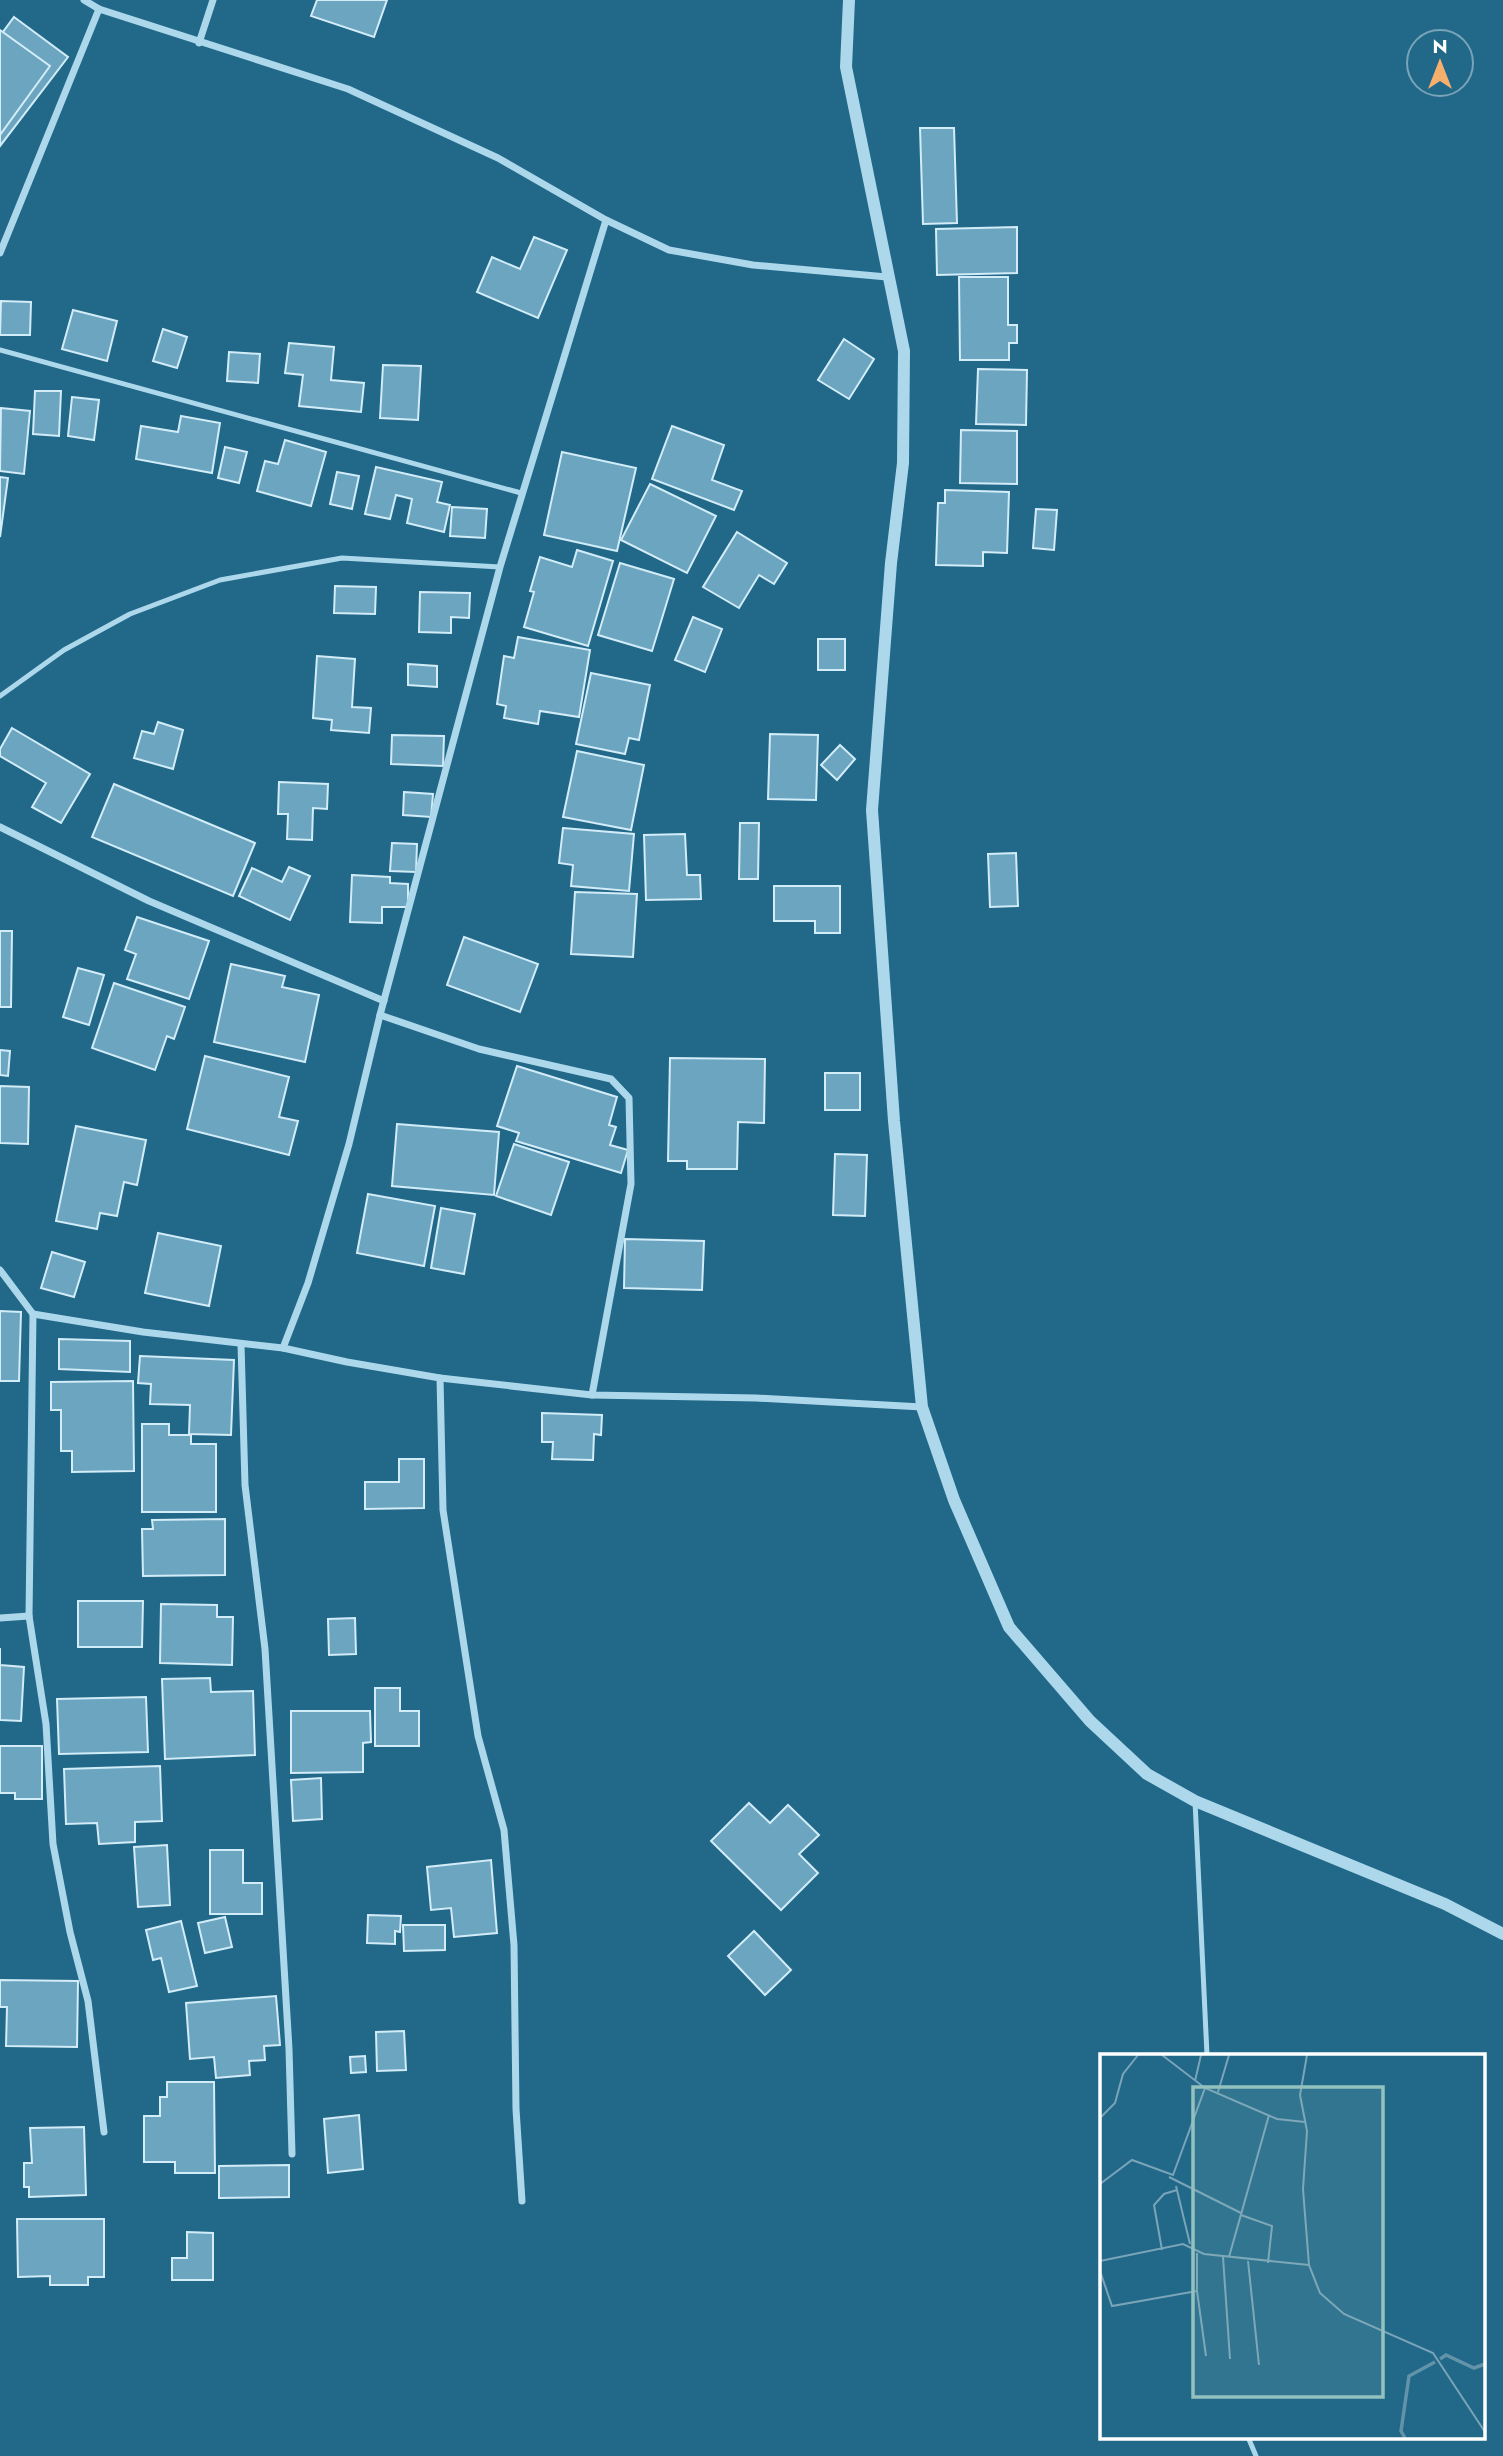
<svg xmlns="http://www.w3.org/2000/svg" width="1503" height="2456" viewBox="0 0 1503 2456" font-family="Jost,sans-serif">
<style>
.building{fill:#6ba5c0;stroke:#d2ecf8;stroke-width:2}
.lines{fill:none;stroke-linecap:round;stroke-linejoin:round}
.service{stroke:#add8eb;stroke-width:5}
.minor{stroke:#add8eb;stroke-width:7}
.tertiary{stroke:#add8eb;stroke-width:12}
.inset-river{fill:none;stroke:#6393a9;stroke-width:3.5}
.inset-road{fill:none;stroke:#7aa4b8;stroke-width:2}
.view{fill:#93c1be;fill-opacity:0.15;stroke:#93c1be;stroke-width:3.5}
.inset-edge{fill:none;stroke:#fff;stroke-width:3.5}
</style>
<rect width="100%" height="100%" fill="#216889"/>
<g class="building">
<path d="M317 0H387L374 37 311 16Z"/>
<path d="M14 17 68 57 0 146V36Z"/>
<path d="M0 30 50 66 0 135Z"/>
<path d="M920 128H954L957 223 923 224Z"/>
<path d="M1017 227V273L937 275 936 229Z"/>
<path d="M534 237 567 250 538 318 477 292 492 257 520 269Z"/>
<path d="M959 277H1008V325H1017V343H1009V360H960Z"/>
<path d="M1 301 31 302 30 335H0Z"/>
<path d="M73 310 117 321 107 361 62 349Z"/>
<path d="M163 329 187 337 177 368 153 361Z"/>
<path d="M844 339 874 359 849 399 818 380Z"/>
<path d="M289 343 334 347 331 380 364 383 361 412 299 406 303 375 285 373Z"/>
<path d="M229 352 260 354 258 383 227 381Z"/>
<path d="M383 365 421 366 418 420 380 418Z"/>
<path d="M978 369 1027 370 1026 425 976 424Z"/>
<path d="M35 391H61L59 436 33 434Z"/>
<path d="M72 397 99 400 94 440 68 436Z"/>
<path d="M1 408 30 411 24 474 0 471Z"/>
<path d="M181 416 220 423 212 473 136 459 141 426 178 432Z"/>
<path d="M672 426 724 445 712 480 742 491 734 510 652 479Z"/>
<path d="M961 430 1017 431V484L960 483Z"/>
<path d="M285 440 326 452 311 506 257 491 265 461 278 464Z"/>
<path d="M225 447 247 452 239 483 218 478Z"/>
<path d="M562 452 636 468 617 551 544 535Z"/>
<path d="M376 467 442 482 437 502 450 505 444 532 407 523 412 499 396 495 390 519 365 514Z"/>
<path d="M337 472 359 476 352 509 330 504Z"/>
<path d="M0 477 8 478 0 537Z"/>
<path d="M650 484 716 516 687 573 621 540Z"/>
<path d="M945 490 1009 492 1007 553 983 552V566L936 565 938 503H945Z"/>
<path d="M452 507 487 509 485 538 450 536Z"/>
<path d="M1036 509 1057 510 1054 550 1033 548Z"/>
<path d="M737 532 787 563 774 584 759 575 739 608 703 587Z"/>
<path d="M577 550 613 561 588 646 524 627 534 592 530 591 540 557 572 567Z"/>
<path d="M620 563 674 579 652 651 598 635Z"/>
<path d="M335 586 376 587 375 614 334 613Z"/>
<path d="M420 592 470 593 469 618 451 617V633L419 632Z"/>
<path d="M693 617 722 629 705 672 675 660Z"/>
<path d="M518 637 590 650 579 717 540 711 538 724 504 718 506 706 497 704 504 656 514 658Z"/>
<rect x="818" y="639" width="27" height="31"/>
<path d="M317 656 355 659 352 707 371 708 369 733 331 730 332 720 313 718Z"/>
<path d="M408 664 437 666V687L408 685Z"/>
<path d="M591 673 650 685 639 740 629 738 625 754 576 744Z"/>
<path d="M158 722 183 730 173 769 134 758 142 731 154 734Z"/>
<path d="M12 728 90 774 61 823 32 807 46 783 0 756V749Z"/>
<path d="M770 734 818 735 816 800 768 799Z"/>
<path d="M392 735 444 736 443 766 391 764Z"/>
<path d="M840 745 855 759 837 780 821 765Z"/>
<path d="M577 751 644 765 631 830 563 817Z"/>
<path d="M279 782 328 784 327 809 313 808 312 840 287 839 288 814H278Z"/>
<path d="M114 784 255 843 233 896 92 837Z"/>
<path d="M404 792 433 794 431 817 403 815Z"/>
<path d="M740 823H759L758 879H739Z"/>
<path d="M563 828 634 834 629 891 571 886 573 865 559 863Z"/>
<path d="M685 834 687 875H700L701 899 646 900 644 835Z"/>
<path d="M392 843 417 844 416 872 390 871Z"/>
<path d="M1016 853 1018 906 990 907 988 854Z"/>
<path d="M289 867 310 876 290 920 239 896 252 868 282 882Z"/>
<path d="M352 875 390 877V883L408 884V907H382V923L350 922Z"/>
<path d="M774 886H840V933H815V921H774Z"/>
<path d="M575 892 637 894 633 957 571 954Z"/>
<path d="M137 917 209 941 189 999 127 979 136 954 125 950Z"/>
<path d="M0 931H12L11 1007H0Z"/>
<path d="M464 937 538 964 520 1012 447 985Z"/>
<path d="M231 964 285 976 282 987 319 995 305 1062 214 1042Z"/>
<path d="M78 968 104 975 89 1025 63 1017Z"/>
<path d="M114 983 185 1007 174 1039 167 1036 155 1070 92 1048Z"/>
<path d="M0 1050 10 1051 8 1076 0 1075Z"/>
<path d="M205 1056 289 1077 279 1117 298 1121 289 1155 187 1129Z"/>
<path d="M670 1058 765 1059 764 1123 738 1122 737 1169H687V1161H668Z"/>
<path d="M517 1066 617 1097 609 1125 616 1127 610 1145 628 1150 621 1173 516 1141 519 1133 497 1126Z"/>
<rect x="825" y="1073" width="35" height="37"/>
<path d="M0 1086 29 1087 28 1144 0 1143Z"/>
<path d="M397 1124 499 1132 494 1195 392 1186Z"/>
<path d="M76 1126 146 1140 137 1185 124 1182 117 1216 100 1213 97 1229 56 1221Z"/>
<path d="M514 1144 569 1162 551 1215 496 1196Z"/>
<path d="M835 1154 867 1155 865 1216 833 1215Z"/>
<path d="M368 1194 435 1206 424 1266 357 1253Z"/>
<path d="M441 1208 475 1214 464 1274 431 1268Z"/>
<path d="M158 1233 221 1246 209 1306 145 1293Z"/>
<path d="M625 1239 704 1241 702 1290 624 1288Z"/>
<path d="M52 1252 85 1262 74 1297 41 1288Z"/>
<path d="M0 1311 21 1312 19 1381H0Z"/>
<path d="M59 1339 130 1341V1372L59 1369Z"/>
<path d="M140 1356 234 1360 231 1435 189 1434 190 1405 150 1404 151 1384 138 1383Z"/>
<path d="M133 1381 134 1471 72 1472V1451H61V1410H51V1382Z"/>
<path d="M542 1413 602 1415 601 1435 594 1434 593 1460 552 1459 553 1442H542Z"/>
<path d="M142 1424H169V1435H191V1444H216V1512H142Z"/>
<path d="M399 1459H424V1508L365 1509V1482H399Z"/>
<path d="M225 1519V1575L143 1576 142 1529H153L152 1520Z"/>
<path d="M78 1601H143L142 1647H78Z"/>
<path d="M161 1604 217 1605V1617H233L232 1665 160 1663Z"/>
<path d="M355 1618 356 1654 329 1655 328 1619Z"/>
<path d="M0 1648V1665L24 1667 21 1721 0 1720Z"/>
<path d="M210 1678 211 1692 253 1691 255 1755 165 1759 162 1679Z"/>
<path d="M375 1688H400V1711H419V1746H375Z"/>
<path d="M146 1697 148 1752 59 1754 57 1699Z"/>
<path d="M291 1711H370L371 1742 363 1743V1772L291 1773Z"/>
<path d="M0 1746H42V1799H15V1793H0Z"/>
<path d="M160 1766 162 1821 135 1822V1842L99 1844 97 1823 66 1824 64 1769Z"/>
<path d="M321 1778 322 1819 293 1821 291 1780Z"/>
<path d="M749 1803 770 1823 788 1805 819 1835 799 1854 818 1873 781 1910 711 1841Z"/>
<path d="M167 1845 170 1905 138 1907 134 1847Z"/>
<path d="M210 1850H243V1883H262V1914H210Z"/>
<path d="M491 1860 497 1933 454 1937 451 1908 431 1910 427 1867Z"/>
<path d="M368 1915 401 1916 400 1932 395 1931V1944L367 1943Z"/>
<path d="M225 1917 232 1947 205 1953 198 1923Z"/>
<path d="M181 1921 197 1986 169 1992 161 1958 153 1960 146 1930Z"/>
<path d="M403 1925H445V1950L404 1951Z"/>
<path d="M754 1931 791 1970 765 1995 728 1956Z"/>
<path d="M0 1980 78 1981 77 2047 6 2046 7 2007H0Z"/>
<path d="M276 1996 280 2045 264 2046 265 2060 249 2061 250 2075 216 2078 214 2057 190 2059 186 2003Z"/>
<path d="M404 2031 406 2070 377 2071 376 2032Z"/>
<path d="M365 2056 366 2072 351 2073 350 2057Z"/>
<path d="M167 2082H214L215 2173H175V2162H144V2116H160V2097H167Z"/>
<path d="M359 2115 363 2169 328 2173 324 2119Z"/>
<path d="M84 2127 86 2195 29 2197V2187H24V2163H32L30 2128Z"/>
<path d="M289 2165V2197L219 2198V2166Z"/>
<path d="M17 2219H104V2277H88V2285H50V2276L18 2277Z"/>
<path d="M187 2232 213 2233V2280H172V2258H187Z"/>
</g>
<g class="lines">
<g class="service">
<path d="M0 350 521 493"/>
<path d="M0 696 64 650 130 614 220 580 342 558 500 567"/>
<path d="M1195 1801 1207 2055"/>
<path d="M1248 2437 1256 2456"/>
</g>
<g class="minor">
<path d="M84 0 99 9 348 89 498 158 606 220 669 250 753 265 887 277"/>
<path d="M199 43 213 0"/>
<path d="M0 253 99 9"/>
<path d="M0 827 149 901 384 1001"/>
<path d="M380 1015 479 1049 611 1079 629 1098 631 1184 592 1395"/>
<path d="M0 1270 33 1314 143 1332 283 1348 347 1362 440 1378 592 1395 756 1398 922 1407"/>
<path d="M33 1314 29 1616 46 1724 53 1844 70 1932 88 2001 104 2132"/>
<path d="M241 1344 245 1485 265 1649 289 2049 292 2154"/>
<path d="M283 1348 308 1283 349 1144 380 1015 500 567 606 220"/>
<path d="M440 1378 443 1510 478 1736 504 1830 514 1945 516 2109 522 2201"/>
<path d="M0 1618 29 1616"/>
</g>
<path class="tertiary" d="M849 0 846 67 904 351 903 463 891 563 872 810 894 1121 922 1407 954 1500 1009 1627 1090 1721 1147 1774 1195 1801 1445 1904 1503 1934"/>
</g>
<g transform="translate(1100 2054)">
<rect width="385" height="385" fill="#216889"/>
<path class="inset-river" d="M340 305 346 301 374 314 385 310M305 384 301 377 309 322 335 308"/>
<path class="inset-road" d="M62 1 105 34 177 65 205 68M207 1 200 41 207 77 203 135 209 211 220 239 244 260 333 299 385 378M95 27 101 1M118 38 129 1M0 64 15 49 23 20 38 1M69 123 141 159M0 130 32 106 73 121 105 34M76 132 90 190M141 161 172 172 168 209M62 196 54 151 64 140 77 136M97 199V237L106 302M123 203 130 305M129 203 169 61M0 207 83 190 104 200 209 211M148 207 159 311M0 217 12 252 97 237"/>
<path class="view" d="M93 33H283V343H93Z"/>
<rect width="385" height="385" class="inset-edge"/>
</g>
<g transform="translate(1440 63)"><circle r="33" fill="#216889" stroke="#7aa4b8" stroke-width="2"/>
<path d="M0-5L12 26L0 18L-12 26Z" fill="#f7af6e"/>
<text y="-10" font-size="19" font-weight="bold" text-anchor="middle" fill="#ffffff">N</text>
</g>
</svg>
